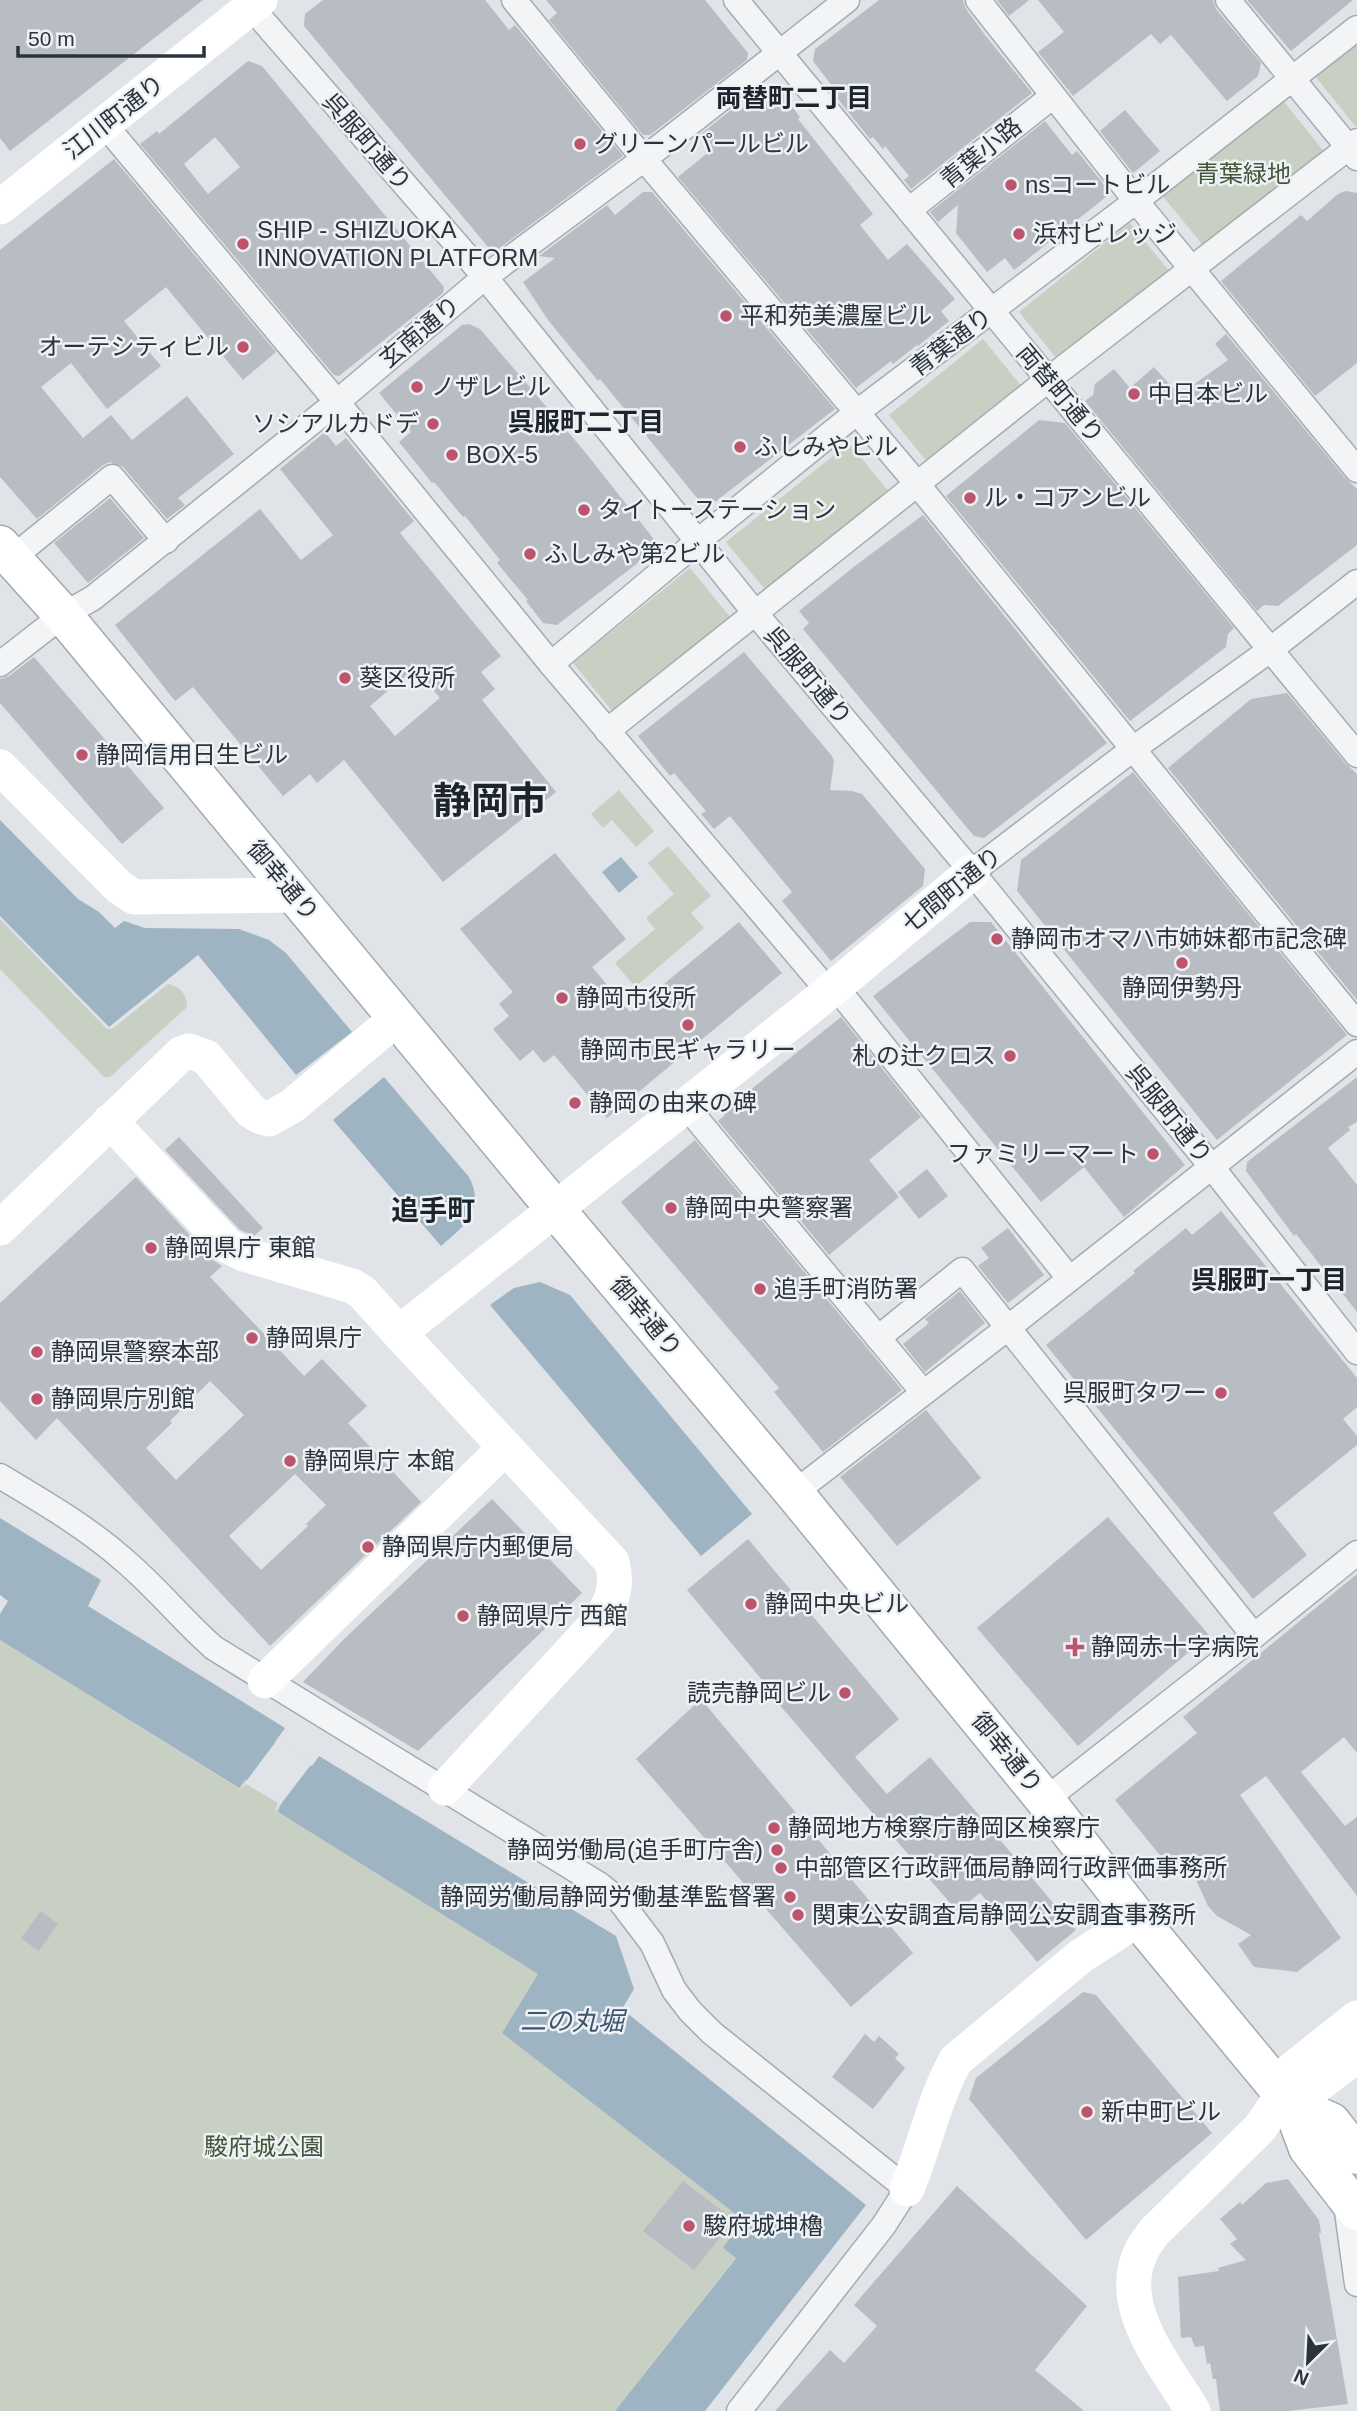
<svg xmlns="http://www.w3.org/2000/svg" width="1357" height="2411" viewBox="0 0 1357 2411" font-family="Helvetica,'Noto Sans JP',sans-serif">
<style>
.green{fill:#c7d0c2}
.water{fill:#9fb4c3}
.pier{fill:#e0e3e7}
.building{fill:#b8bdc3;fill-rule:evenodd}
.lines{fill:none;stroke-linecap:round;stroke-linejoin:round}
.street-casing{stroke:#a6abb1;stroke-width:27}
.primary-casing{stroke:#a1a9b1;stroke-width:41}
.street{stroke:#f2f4f6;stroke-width:24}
.secondary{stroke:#fff;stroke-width:35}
.primary{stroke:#fff;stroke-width:38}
.poi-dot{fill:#be536d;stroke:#eff2f5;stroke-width:2.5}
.labels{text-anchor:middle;stroke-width:5;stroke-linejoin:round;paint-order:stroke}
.street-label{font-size:24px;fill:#2b333d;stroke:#eff2f5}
.poi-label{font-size:24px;fill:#2b333d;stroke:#eff2f5;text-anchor:start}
.park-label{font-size:24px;fill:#42573a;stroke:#eff2f5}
.neighbourhood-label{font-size:26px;font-weight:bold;fill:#1d242d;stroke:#eff2f5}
.water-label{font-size:26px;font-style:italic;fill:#3a556c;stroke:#eff2f5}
.quarter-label{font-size:28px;font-weight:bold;fill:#1d242d;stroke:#eff2f5}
.town-label{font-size:38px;font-weight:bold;fill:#1d242d;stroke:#eff2f5}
</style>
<rect width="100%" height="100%" fill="#e0e3e7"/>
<g class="green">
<path d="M1357 43V126L1356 127 1315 76Z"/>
<path d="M1281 98 1326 154 1206 249 1161 194Z"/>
<path d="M1130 223 1169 271 1058 360 1019 312Z"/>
<path d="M983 339 1022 387 928 463 889 415Z"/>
<path d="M849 443 890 493 767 592 726 542Z"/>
<path d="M690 568 730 617 613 712 573 663Z"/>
<path d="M619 790 654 831 636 847 612 820 603 828 591 814Z"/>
<path d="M668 846 711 896 691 913 704 928 635 987 615 963 655 929 646 918 674 894 648 863Z"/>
<path d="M0 919 107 1029H112L168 984C180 986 187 995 187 1007L110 1077H104L0 969Z"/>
<path d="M0 1640 238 1788 245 1780 283 1802 278 1812 539 1974 502 2033 742 2219 724 2248 736 2257 615 2411H0Z"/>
</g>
<g class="water">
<path d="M0 820 78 899 99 912 115 928 124 921 145 928 239 929 269 940 286 953 352 1032 296 1075 198 955 109 1027 0 916Z"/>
<path d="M621 857 638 877 619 893 602 872Z"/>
<path d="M384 1077 469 1177C486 1210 464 1226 441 1246L333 1120Z"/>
<path d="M540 1282 570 1295 752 1514 701 1556 490 1305 514 1288Z"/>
<path d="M0 1518 101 1580 88 1606 285 1728 275 1742 312 1766 319 1756 616 1936 634 1989 622 2009 866 2205 705 2411H615L736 2258 723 2248 742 2219 502 2033 538 1974 278 1812 282 1802 245 1780 239 1788 0 1640V1614L8 1601 0 1595Z"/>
</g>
<path class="pier" d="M286 1728 288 1730 280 1741 312 1762 317 1754 320 1753 274 1813 278 1803 246 1784 238 1792Z"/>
<g class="building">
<path d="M0 0H203L10 151 0 138Z"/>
<path d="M323 0H485L509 30 515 25 623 156 493 253 304 26 305 14Z"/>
<path d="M546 0H705L748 53 747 60 650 135H643L549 20 557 13Z"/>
<path d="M879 0H963L966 9 985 35 1032 93 911 189 904 180 909 176 885 146 883 149 873 137 870 139 833 93 836 91 813 61 815 49Z"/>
<path d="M997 0H1029L1009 16Z"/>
<path d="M1038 0H1213L1216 9 1261 63 1258 76 1227 101 1171 35 1160 44 1151 34 1073 96 1038 52 1064 32Z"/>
<path d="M1247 0H1353L1291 51Z"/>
<path d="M248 61 262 66 444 287 443 293 339 376 334 375 140 144 157 131 159 134ZM215 137 240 167 208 194 184 164Z"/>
<path d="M770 87 793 94 786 99 800 117 798 119 873 214 860 225 888 260 907 244 955 299 941 311 949 321 918 346 917 345 893 364 891 361 856 388 678 177 710 151 698 136 740 103 738 112Z"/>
<path d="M1125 110 1160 151 1133 173 1100 131Z"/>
<path d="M1045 121 1072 155 1077 151 1111 193 1014 270 1005 258 987 272 956 233 958 205 938 222 930 212Z"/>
<path d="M114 159 276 352 243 380 166 287 124 321 161 366 107 409 71 363 41 387 83 438 111 415 132 440 187 396 234 454 178 498 185 505 167 519 123 467 110 462 103 465 37 519 0 477V250Z"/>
<path d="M1346 191 1357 193V363L1315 396 1221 281 1301 215 1307 221 1338 194Z"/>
<path d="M643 192H652L835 409 706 509 613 395 600 379 598 381 548 320 523 282 555 258 539 256 607 205 615 215Z"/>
<path d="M469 324 480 329 585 452 653 538 656 549 557 625 543 623 526 601 528 600 497 563 500 560 465 516 463 517 434 482 432 483 399 442 411 432 379 393 462 325Z"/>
<path d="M1226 334 1346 479 1357 489V545L1278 606 1264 605 1257 611 1085 401 1093 395 1095 384 1114 369 1130 388 1154 367 1179 395 1228 360 1215 344Z"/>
<path d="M1039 420 1065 423 1234 628 1228 634 1226 647 1130 721 946 496Z"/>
<path d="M325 432 336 446 346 438 414 521 400 533 501 656 481 672 495 689 482 700 556 792 443 882 344 760 317 783 310 774 283 796 193 687 175 701 115 625 260 509 301 560 333 535 280 469ZM415 668 440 698 395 736 370 706Z"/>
<path d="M110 498 144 538 88 583 54 543Z"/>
<path d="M923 515 1107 743 984 838 974 836 963 823 803 629 809 623 799 611 855 566Z"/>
<path d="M744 652 832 756 834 762 830 790 852 791 862 794 925 869 923 886 831 961 782 901 792 892 730 816 714 829 701 814 706 811 674 773 670 776 638 736Z"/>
<path d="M34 657 164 808 122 844 0 703V679L9 676Z"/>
<path d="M1287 693 1346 764 1357 774V1000L1168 768 1251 699Z"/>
<path d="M1133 772 1347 1035 1217 1140 1017 891 1021 860Z"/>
<path d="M555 853 626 939 592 967 630 1012 739 922 782 973 607 1118 554 1055 544 1063 533 1050 520 1061 493 1029 509 1016 499 1004 513 992 460 929Z"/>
<path d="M970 922H991L1185 1165 1124 1217 1084 1167 1041 1202 873 996Z"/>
<path d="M841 1017 921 1117 869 1160 899 1197 829 1255 718 1121 725 1115 723 1112Z"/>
<path d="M1357 1077V1122L1348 1127 1350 1130 1328 1148 1357 1185V1312L1296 1234 1294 1236 1246 1171 1247 1162Z"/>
<path d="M179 1137 263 1228 254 1236 240 1230 165 1150Z"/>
<path d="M695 1140 902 1390 823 1452 774 1392 779 1388 621 1202Z"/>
<path d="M927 1169 948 1196 919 1219 898 1192Z"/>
<path d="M136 1177 213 1260 222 1266 210 1277 304 1376 322 1359 367 1406 348 1423 421 1502 270 1646 57 1418 36 1440 0 1401V1303ZM210 1381 244 1415 176 1480 146 1448 172 1423 170 1421ZM295 1474 326 1505 306 1524 308 1526 261 1570 229 1536Z"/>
<path d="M1221 1211 1357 1378V1407L1343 1419 1357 1436V1445L1273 1513 1307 1555 1253 1599 1046 1345 1135 1273 1133 1271 1186 1228 1192 1235Z"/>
<path d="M1008 1228 1044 1275 1008 1303 978 1266 989 1258 981 1248Z"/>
<path d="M960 1291 985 1323 925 1372 903 1344 929 1323 925 1319Z"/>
<path d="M926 1410 981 1478 897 1546 840 1477Z"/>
<path d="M492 1499 582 1593 418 1751 303 1682 343 1640Z"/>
<path d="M1108 1517 1209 1635 1078 1746 977 1628Z"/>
<path d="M748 1539 899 1719 855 1757 887 1794 930 1757 1076 1930 1037 1962 980 1893 957 1911 771 1695 773 1693 687 1590Z"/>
<path d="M1357 1574V1753L1344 1737 1301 1772 1345 1826 1357 1817V1896L1266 1776 1240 1795 1341 1938 1297 1972 1254 1967 1238 1944 1251 1935 1217 1916 1208 1906 1197 1882 1181 1862 1172 1870 1115 1800 1197 1733 1183 1717Z"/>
<path d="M701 1699 913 1953 851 2007 636 1759Z"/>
<path d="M41 1911 58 1924 39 1951 21 1938Z"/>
<path d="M1083 1992 1096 1995 1212 2133 1086 2240 969 2099 976 2078Z"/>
<path d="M865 2034 874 2042 879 2036 899 2054 895 2058 905 2068 873 2109 832 2077Z"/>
<path d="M1288 2179 1319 2220 1321 2233H1319L1348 2404 1288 2411H1220L1216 2379H1213L1210 2363 1207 2364 1204 2346 1195 2347 1191 2337 1181 2338 1178 2277 1219 2271 1218 2268 1246 2260 1230 2244 1237 2239 1220 2219 1240 2202 1242 2205 1266 2183Z"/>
<path d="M683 2181 734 2220 694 2270 643 2231Z"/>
<path d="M957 2186 1087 2306 1035 2370 1084 2411H775L830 2350 844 2363 877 2326 854 2305Z"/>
</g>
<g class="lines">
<defs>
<g id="street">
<path d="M245 0 485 277 756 614 972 872 1211 1166 1357 1352"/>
<path d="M514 0 644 159 918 485 1357 1024"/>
<path d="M736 0 1357 755"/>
<path d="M978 0 1136 201 1357 470"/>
<path d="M1228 0 1357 158"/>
<path d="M105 125 337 402 551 664 829 992"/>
<path d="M909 210 1053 96"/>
<path d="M11 559 112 477 166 541"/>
<path d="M0 664 63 615 93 598 337 402 485 277 644 159 847 0"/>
<path d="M551 664 697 542 856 413 1136 201 1357 28"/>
<path d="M607 731 1049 379 1357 141"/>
<path d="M972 872 1133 749 1270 650 1357 582"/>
<path d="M835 986 1069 1278"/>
<path d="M686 1106 923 1392"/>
<path d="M878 1338 962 1270 1254 1636"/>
<path d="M0 1476C43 1502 87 1527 125 1561 157 1588 183 1621 214 1648L600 1885 620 1901 652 1943 674 1990 690 2011 712 2033 907 2189 884 2225 739 2411"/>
<path d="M794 1493 1009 1327 1357 1052"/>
<path d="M1045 1800 1254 1636 1357 1553"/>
<path d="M1345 2197 1357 2284"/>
</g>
<g id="primary">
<path d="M0 545 63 615 556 1210 794 1493 1045 1800 1138 1919 1292 2105 1308 2148 1357 2211"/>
<path d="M1292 2105 1331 2122 1357 2155"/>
</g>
</defs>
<use href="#street" class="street-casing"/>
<use href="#primary" class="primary-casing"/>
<use href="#street" class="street"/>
<g class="secondary">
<path d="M0 207 260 0"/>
<path d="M0 767 119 887 134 897 295 895"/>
<path d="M110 1121 228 1246 244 1254 352 1286 362 1292 399 1333"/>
<path d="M0 1228 181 1054 189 1051 206 1057 251 1111 259 1116 269 1119 292 1106 397 1018"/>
<path d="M265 1681 505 1448"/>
<path d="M445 1788 601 1619C613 1599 618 1585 612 1562L399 1333 829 992 972 872"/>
<path d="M1275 2083 1357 2018"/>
<path d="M1292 2105 1357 2055"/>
<path d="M907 2189C925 2146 933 2101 956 2060L1081 1956 1138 1919"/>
<path d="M1193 2411C1166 2366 1113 2305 1142 2250 1145 2243 1150 2238 1154 2232L1260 2128 1283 2094"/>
</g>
<use href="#primary" class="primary"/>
</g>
<g class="poi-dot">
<circle cx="580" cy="144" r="7"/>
<circle cx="1011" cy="185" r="7"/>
<circle cx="1019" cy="234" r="7"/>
<circle cx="243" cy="244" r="7"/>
<circle cx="726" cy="316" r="7"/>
<circle cx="243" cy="347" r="7"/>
<circle cx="417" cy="387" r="7"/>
<circle cx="1134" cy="394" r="7"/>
<circle cx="433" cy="424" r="7"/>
<circle cx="740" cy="447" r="7"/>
<circle cx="452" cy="455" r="7"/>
<circle cx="970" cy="498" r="7"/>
<circle cx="584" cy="510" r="7"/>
<circle cx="530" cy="554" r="7"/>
<circle cx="345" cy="678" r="7"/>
<circle cx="82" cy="755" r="7"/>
<circle cx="997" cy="939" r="7"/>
<circle cx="1182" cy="963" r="7"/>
<circle cx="562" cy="998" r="7"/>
<circle cx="688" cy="1025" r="7"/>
<circle cx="1010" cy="1056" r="7"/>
<circle cx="575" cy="1103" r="7"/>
<circle cx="1153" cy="1154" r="7"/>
<circle cx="671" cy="1208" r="7"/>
<circle cx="151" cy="1248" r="7"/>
<circle cx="760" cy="1289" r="7"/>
<circle cx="252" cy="1338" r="7"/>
<circle cx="37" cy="1352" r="7"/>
<circle cx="1221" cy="1393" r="7"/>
<circle cx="37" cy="1399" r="7"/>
<circle cx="290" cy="1461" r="7"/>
<circle cx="368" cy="1547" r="7"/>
<circle cx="751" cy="1604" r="7"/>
<circle cx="463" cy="1616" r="7"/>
<path d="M1071.5 1636.5h7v7h7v7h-7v7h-7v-7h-7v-7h7z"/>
<circle cx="845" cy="1693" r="7"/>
<circle cx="774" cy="1828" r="7"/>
<circle cx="777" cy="1850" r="7"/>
<circle cx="781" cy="1868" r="7"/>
<circle cx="790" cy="1897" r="7"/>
<circle cx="798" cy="1915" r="7"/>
<circle cx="1087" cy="2112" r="7"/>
<circle cx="689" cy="2226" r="7"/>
</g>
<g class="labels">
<g class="street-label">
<text transform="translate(114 117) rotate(-38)" y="8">江川町通り</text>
<text transform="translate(367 142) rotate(49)" y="8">呉服町通り</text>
<text transform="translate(981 153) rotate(-39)" y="8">青葉小路</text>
<text transform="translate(420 332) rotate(-40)" y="8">玄南通り</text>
<text transform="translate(951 342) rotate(-37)" y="8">青葉通り</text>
<text transform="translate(1060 394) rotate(50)" y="8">両替町通り</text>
<text transform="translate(808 676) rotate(50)" y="8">呉服町通り</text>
<text transform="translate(283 881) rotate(50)" y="8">御幸通り</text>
<text transform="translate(952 890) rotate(-39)" y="8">七間町通り</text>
<text transform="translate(1169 1114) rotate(51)" y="8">呉服町通り</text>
<text transform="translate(646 1317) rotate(50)" y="8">御幸通り</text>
<text transform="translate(1007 1753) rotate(51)" y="8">御幸通り</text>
</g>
<g class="poi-label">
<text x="594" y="152">グリーンパールビル</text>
<text x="1025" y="193">nsコートビル</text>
<text x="257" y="238">SHIP - SHIZUOKA<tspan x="257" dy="28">INNOVATION PLATFORM</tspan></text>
<text x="1033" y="242">浜村ビレッジ</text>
<text x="740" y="324">平和苑美濃屋ビル</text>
<text x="229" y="355" text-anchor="end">オーテシティビル</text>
<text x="431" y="395">ノザレビル</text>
<text x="1148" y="402">中日本ビル</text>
<text x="419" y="432" text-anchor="end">ソシアルカドデ</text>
<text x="754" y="455">ふしみやビル</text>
<text x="466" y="463">BOX-5</text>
<text x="984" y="506">ル・コアンビル</text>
<text x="598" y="518">タイトーステーション</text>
<text x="544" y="562">ふしみや第2ビル</text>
<text x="359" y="686">葵区役所</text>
<text x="96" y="763">静岡信用日生ビル</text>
<text x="1011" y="947">静岡市オマハ市姉妹都市記念碑</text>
<text x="1182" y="996" text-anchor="middle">静岡伊勢丹</text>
<text x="576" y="1006">静岡市役所</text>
<text x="688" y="1058" text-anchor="middle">静岡市民ギャラリー</text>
<text x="996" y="1064" text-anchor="end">札の辻クロス</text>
<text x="589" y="1111">静岡の由来の碑</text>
<text x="1139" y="1162" text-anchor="end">ファミリーマート</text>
<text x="685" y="1216">静岡中央警察署</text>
<text x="165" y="1256">静岡県庁 東館</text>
<text x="774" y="1297">追手町消防署</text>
<text x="266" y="1346">静岡県庁</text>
<text x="51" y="1360">静岡県警察本部</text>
<text x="1207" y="1401" text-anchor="end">呉服町タワー</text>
<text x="51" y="1407">静岡県庁別館</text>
<text x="304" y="1469">静岡県庁 本館</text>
<text x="382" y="1555">静岡県庁内郵便局</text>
<text x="765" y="1612">静岡中央ビル</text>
<text x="477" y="1624">静岡県庁 西館</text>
<text x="1091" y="1655">静岡赤十字病院</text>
<text x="831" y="1701" text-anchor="end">読売静岡ビル</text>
<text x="788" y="1836">静岡地方検察庁静岡区検察庁</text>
<text x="763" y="1858" text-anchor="end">静岡労働局(追手町庁舎)</text>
<text x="795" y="1876">中部管区行政評価局静岡行政評価事務所</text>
<text x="776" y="1905" text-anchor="end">静岡労働局静岡労働基準監督署</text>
<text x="812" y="1923">関東公安調査局静岡公安調査事務所</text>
<text x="1101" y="2120">新中町ビル</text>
<text x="703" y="2234">駿府城坤櫓</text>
</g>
<g class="park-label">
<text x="1243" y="182">青葉緑地</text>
<text x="264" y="2155">駿府城公園</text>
</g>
<g class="neighbourhood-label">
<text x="794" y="107">両替町二丁目</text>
<text x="586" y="431">呉服町二丁目</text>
<text x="1269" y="1289">呉服町一丁目</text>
</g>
<g class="water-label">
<text x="572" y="2030">二の丸堀</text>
</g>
<g class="quarter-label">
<text x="433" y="1220">追手町</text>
</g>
<g class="town-label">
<text x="490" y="814">静岡市</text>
</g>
</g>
<g transform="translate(1308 2362) rotate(204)" stroke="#eff2f5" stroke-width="5" paint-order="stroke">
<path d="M0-5L12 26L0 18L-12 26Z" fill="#2b333d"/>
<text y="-10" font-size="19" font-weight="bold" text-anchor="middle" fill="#2b333d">N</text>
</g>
<path d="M18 46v10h186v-10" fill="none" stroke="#2b333d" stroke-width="3.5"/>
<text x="28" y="46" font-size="21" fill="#2b333d" stroke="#eff2f5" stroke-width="5" paint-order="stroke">50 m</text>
</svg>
